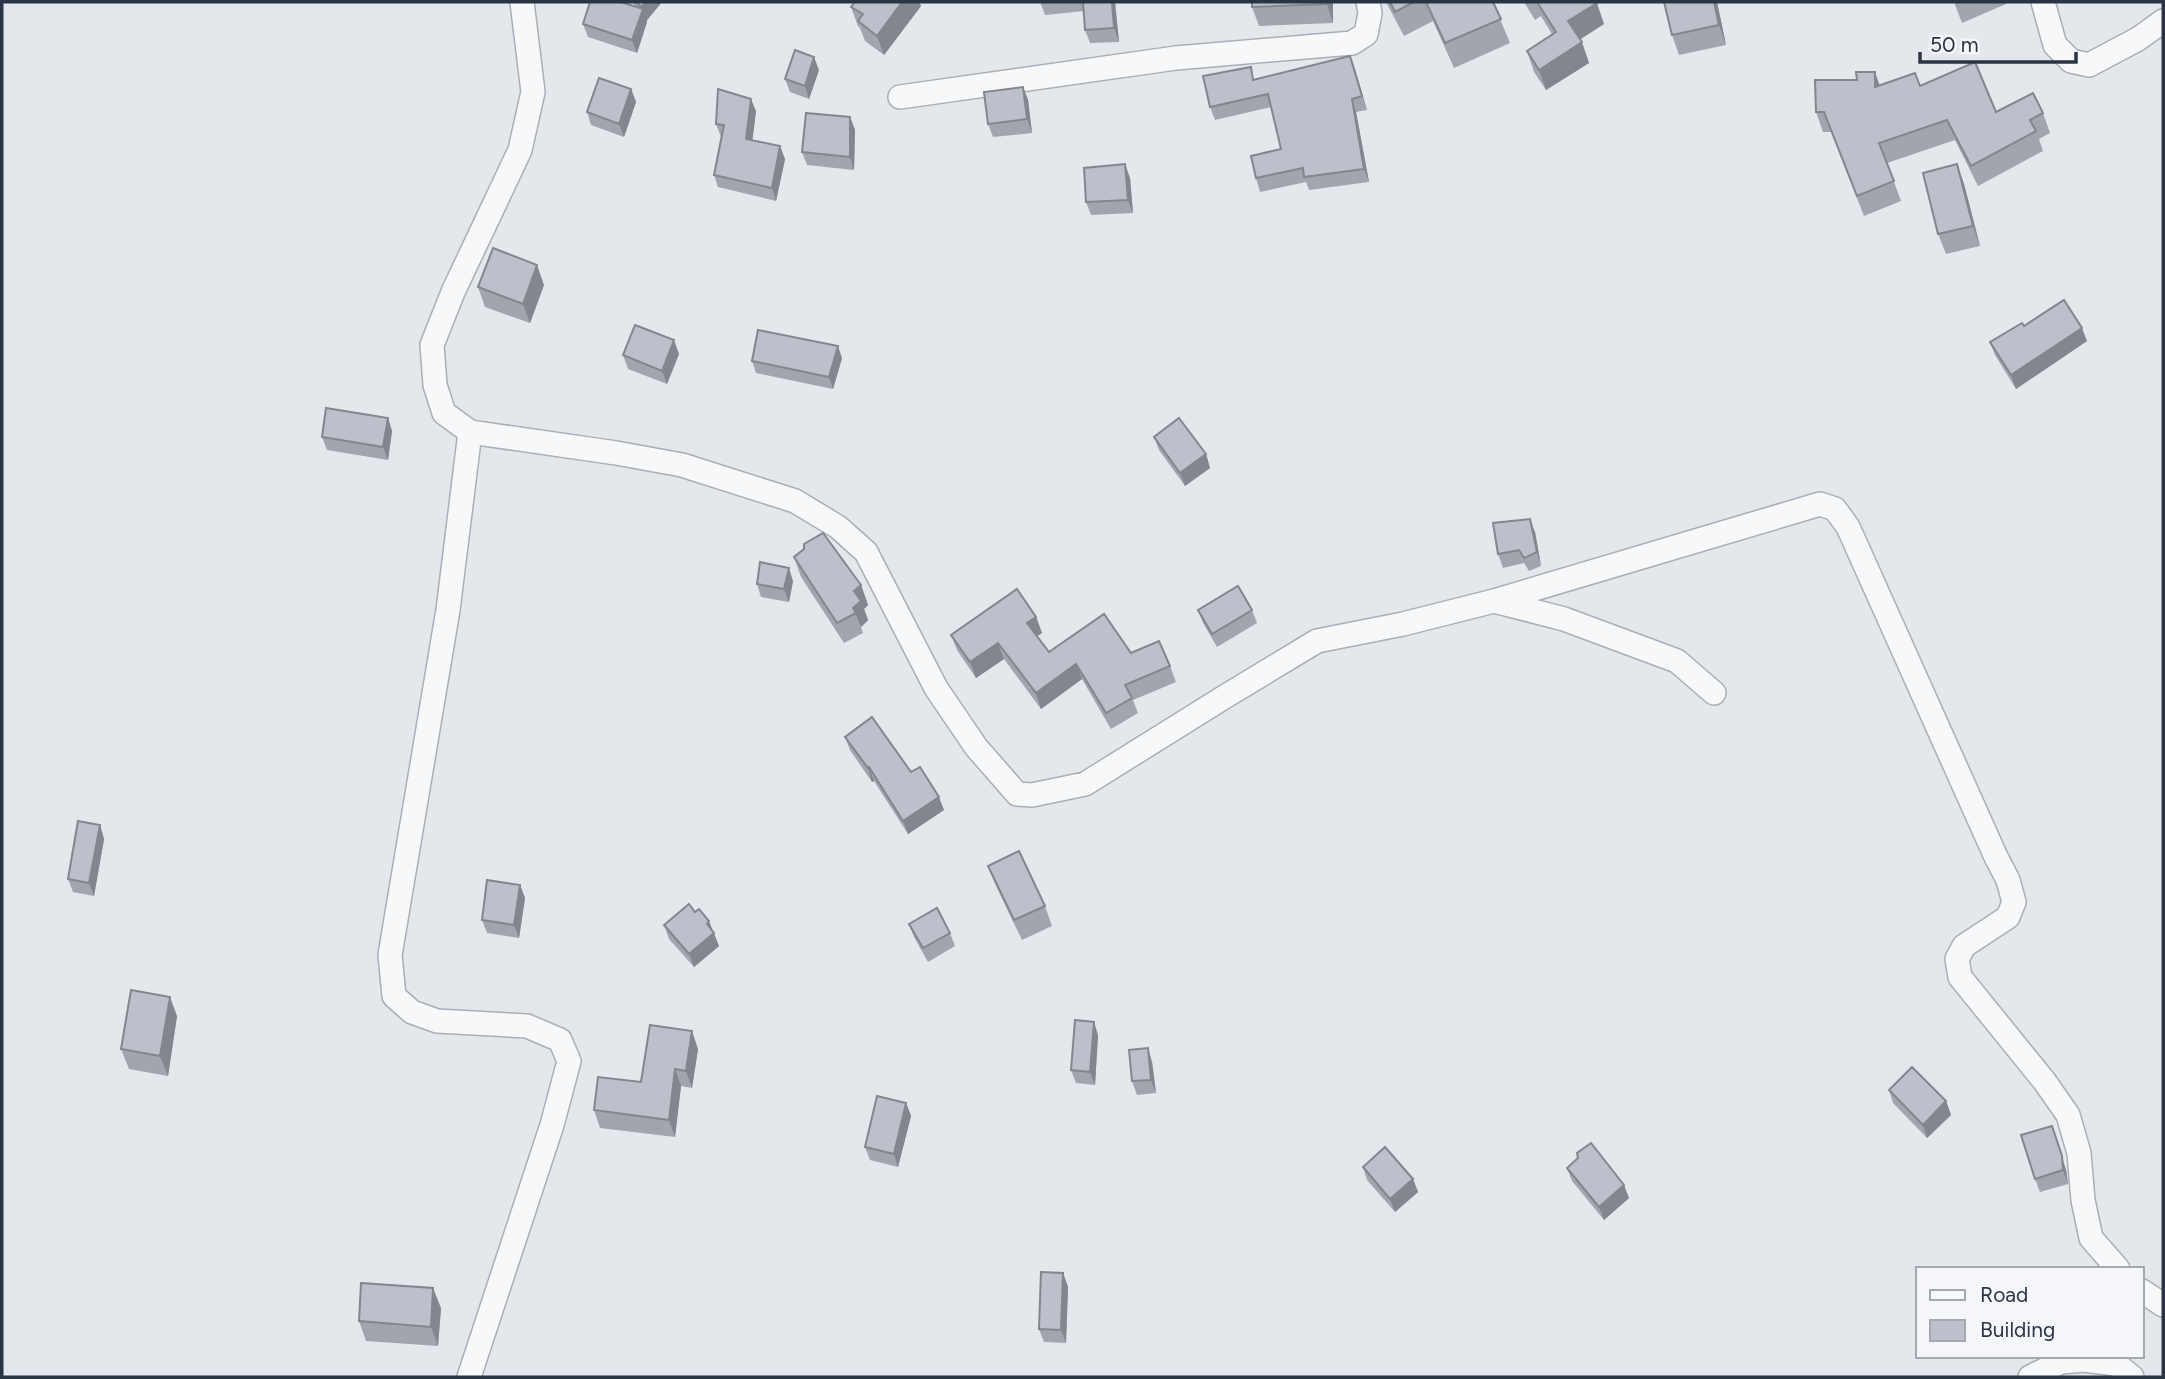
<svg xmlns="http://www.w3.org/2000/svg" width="2165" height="1379" viewBox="0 0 2165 1379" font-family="Figtree,sans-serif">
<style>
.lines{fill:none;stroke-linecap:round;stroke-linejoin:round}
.minor-casing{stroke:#a9aeb7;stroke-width:26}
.minor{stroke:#f7f8fa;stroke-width:23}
.wall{fill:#a1a5ae}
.shaded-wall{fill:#83868d}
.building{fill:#bbc0ca;stroke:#83868d;stroke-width:2}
</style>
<rect width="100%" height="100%" fill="#e4e7ec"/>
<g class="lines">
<defs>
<g id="minor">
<path d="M522 2 533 92 520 150 453 292 432 345 435 385 444 413 470 432 616 453 682 465 795 501 838 527 866 552 936 688 976 747 1017 794 1032 795 1085 784 1226 696 1317 641 1403 624 1494 601 1564 619 1677 661 1714 693"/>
<path d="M2043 2 2055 45 2071 61 2089 65 2138 39 2163 21"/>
<path d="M900 97 1176 58 1352 43 1366 34 1370 13 1368 2"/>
<path d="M1494 601 1820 504 1835 509 1848 527 1996 857 2008 880 2014 902 2008 917 1964 946 1957 959 1960 977 2045 1082 2068 1115 2079 1153 2083 1200 2091 1238 2118 1269"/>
<path d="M2142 1291 2163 1305"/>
<path d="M469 1377 552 1125 569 1061 560 1040 527 1026 437 1021 412 1012 394 996 390 955 448 610 470 432"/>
<path d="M2030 1377 2061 1362 2084 1360 2116 1364 2132 1377"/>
</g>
</defs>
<use href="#minor" class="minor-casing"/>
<use href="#minor" class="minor"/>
</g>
<g class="wall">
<path d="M632 2H662L647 20V22L637 53 588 37 583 24 635 6Z"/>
<path d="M855 2H919L921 6 884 55 865 41 860 28 858 26 851 7Z"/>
<path d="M1040 2H1115L1119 42 1090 43 1085 30 1084 11 1045 15Z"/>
<path d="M1333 2V23L1259 26 1252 7Z"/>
<path d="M1386 2H1493L1510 43 1454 68 1433 21 1404 36Z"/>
<path d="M1524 2H1595L1604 24 1580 39 1589 63 1546 90 1534 72 1527 51 1552 34 1541 16 1535 20Z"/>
<path d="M1664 2H1717L1726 45 1679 55 1672 35Z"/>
<path d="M1954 2H2006V4L1962 23Z"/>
<path d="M1350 56 1367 110 1356 112 1369 182 1309 190 1306 182 1260 192 1256 178 1281 149 1271 107 1215 120 1210 107 1255 80Z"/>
<path d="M819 70 809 99 790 92 785 79Z"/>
<path d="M1880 85 1920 86 1996 112 2043 113 2050 133 2039 139 2043 151 1978 186 1955 140 1887 163 1901 201 1864 216 1831 132H1823L1816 112Z"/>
<path d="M1023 87 1028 100 1032 133 993 137 988 124Z"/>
<path d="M631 89 636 102 624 137 591 125 587 112Z"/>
<path d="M756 111 752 140 785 159 776 201 718 187 714 175 721 137 716 124Z"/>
<path d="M850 117 855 130 854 170 807 165 802 152Z"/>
<path d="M1957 164 1964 184 1980 246 1946 254 1938 234Z"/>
<path d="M1130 178 1133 213 1091 215 1086 202Z"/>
<path d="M544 285 530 323 485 307 478 287Z"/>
<path d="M2024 326 2087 341 2016 389 1995 355 1990 342Z"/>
<path d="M679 354 667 384 628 369 623 355Z"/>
<path d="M842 358 833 389 756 373 752 361Z"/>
<path d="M388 418 392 431 388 460 327 450 322 437Z"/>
<path d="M1154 437 1206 454 1210 468 1185 486 1159 450Z"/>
<path d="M1535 532 1541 566 1529 571 1524 563 1503 568 1498 554Z"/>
<path d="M794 557 861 585 868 605 864 609 868 620 861 627 863 633 844 643 801 577Z"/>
<path d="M793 581 789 602 761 597 757 584Z"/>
<path d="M1198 610H1252L1257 623 1217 647 1203 623Z"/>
<path d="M1036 617 1042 633 1037 636 1049 652 1131 653 1170 666 1176 682 1133 700 1138 713 1111 729 1082 679 1041 709 1004 659 976 678 957 650 951 635Z"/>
<path d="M845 737 911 772 944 810 908 834 874 781 872 782 850 750Z"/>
<path d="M100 825 104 839 94 896 73 892 68 879Z"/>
<path d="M988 866 1045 906 1052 926 1022 940 996 886Z"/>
<path d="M520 885 525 898 519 938 487 933 482 920Z"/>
<path d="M909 924 950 933 955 946 928 962 914 937Z"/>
<path d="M664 925 712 930 719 946 694 967 669 939Z"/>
<path d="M177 1016 168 1076 129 1069 121 1049Z"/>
<path d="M1098 1035 1095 1085 1076 1083 1071 1070Z"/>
<path d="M698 1049 692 1088 681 1086 675 1137 600 1128 594 1110Z"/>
<path d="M1152 1062 1156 1093 1137 1095 1132 1081Z"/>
<path d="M1889 1090 1946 1101 1951 1115 1927 1138 1893 1103Z"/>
<path d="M906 1103 911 1116 898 1167 870 1160 865 1147Z"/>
<path d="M2052 1126 2066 1170 2068 1184 2040 1192 2035 1179Z"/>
<path d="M1363 1167 1413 1179 1418 1192 1395 1212 1367 1180Z"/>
<path d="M1567 1168 1629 1198 1604 1220 1572 1181Z"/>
<path d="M1063 1273 1068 1287 1066 1343 1044 1342 1039 1329Z"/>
<path d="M441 1308 438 1346 366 1341 359 1321Z"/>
</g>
<g class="shaded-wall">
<path d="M646 2H662L647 20V22L637 53 632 40 642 10 641 7Z"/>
<path d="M902 2H919L921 6 884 55 877 36Z"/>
<path d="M1112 2H1115L1119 42 1114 28Z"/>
<path d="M1327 2H1333V23L1327 4Z"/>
<path d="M1714 2H1717L1726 45 1719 25Z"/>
<path d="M1597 3 1604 24 1576 42 1568 21Z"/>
<path d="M1582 42 1589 63 1546 90 1539 70Z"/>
<path d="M1350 56 1355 69 1367 110 1362 96Z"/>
<path d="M814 57 819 70 809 99 805 86Z"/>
<path d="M1875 72 1882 92 1875 87Z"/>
<path d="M1023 87 1028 100 1032 133 1027 119Z"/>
<path d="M631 89 636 102 624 137 619 124Z"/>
<path d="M751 99 756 111 751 152 746 139Z"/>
<path d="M1352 99 1356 112 1369 182 1364 169Z"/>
<path d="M850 117 855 130 854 170 850 157Z"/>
<path d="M780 146 785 159 776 201 772 188Z"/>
<path d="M1125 164 1130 178 1133 213 1128 200Z"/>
<path d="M1957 164 1964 184 1980 246 1973 226Z"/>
<path d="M537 265 544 285 530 323 523 304Z"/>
<path d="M2082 328 2087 341 2016 389 2011 375Z"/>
<path d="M674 340 679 354 667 384 662 371Z"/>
<path d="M838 346 842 358 833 389 829 377Z"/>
<path d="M388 418 392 431 388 460 383 447Z"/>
<path d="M1206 454 1210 468 1185 486 1180 473Z"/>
<path d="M1530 519 1535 532 1541 566 1537 552Z"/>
<path d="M789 568 793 581 789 602 784 589Z"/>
<path d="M861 585 868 605 864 609 868 620 861 627 853 608 854 591Z"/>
<path d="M1036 617 1042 633 1033 639 1027 623Z"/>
<path d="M998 643 1004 659 976 678 970 662Z"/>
<path d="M1076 664 1082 679 1041 709 1036 693Z"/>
<path d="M869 767 874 781 872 782 868 768Z"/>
<path d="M939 797 944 810 908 834 903 821Z"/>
<path d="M100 825 104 839 94 896 89 883Z"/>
<path d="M520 885 525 898 519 938 514 925Z"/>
<path d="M709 921 719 946 694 967 689 954Z"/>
<path d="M170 997 177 1016 168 1076 160 1056Z"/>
<path d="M1094 1022 1098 1035 1095 1085 1090 1072Z"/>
<path d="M692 1031 698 1049 692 1088 686 1071Z"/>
<path d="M1148 1048 1152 1062 1156 1093 1151 1080Z"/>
<path d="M675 1069 681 1086 675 1137 669 1120Z"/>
<path d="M1946 1101 1951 1115 1927 1138 1923 1125Z"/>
<path d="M906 1103 911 1116 898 1167 894 1154Z"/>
<path d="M2052 1126 2066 1170 2068 1184 2063 1170Z"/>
<path d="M1413 1179 1418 1192 1395 1212 1390 1199Z"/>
<path d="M1624 1185 1629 1198 1604 1220 1599 1207Z"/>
<path d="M1063 1273 1068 1287 1066 1343 1061 1330Z"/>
<path d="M433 1288 441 1308 438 1346 431 1327Z"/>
</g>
<g class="building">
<path d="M590 2H621L643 9 632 40 583 24Z"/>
<path d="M637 2H646L641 7Z"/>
<path d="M855 2H902L877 36 858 21 863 14 851 7Z"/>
<path d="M1083 2H1112L1114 28 1085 30Z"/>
<path d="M1252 2H1327V4L1252 7Z"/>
<path d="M1390 2H1414L1395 12Z"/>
<path d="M1426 2H1493L1501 19 1445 43Z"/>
<path d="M1537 2H1595L1597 3 1568 21 1582 42 1539 70 1527 51 1556 32Z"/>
<path d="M1664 2H1714L1719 25 1672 35Z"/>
<path d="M795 50 814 57 805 86 785 79Z"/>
<path d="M1350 56 1362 96 1352 99 1364 169 1304 177 1303 168 1256 178 1251 156 1281 149 1268 94 1210 107 1203 76 1251 67 1253 80Z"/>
<path d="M1975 62 1996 112 2033 93 2043 113 2030 120 2036 131 1971 166 1947 120 1879 143 1894 181 1857 196 1824 112H1816L1815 80H1857L1856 72H1875V87L1915 73 1920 86Z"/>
<path d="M599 78 631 89 619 124 587 112Z"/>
<path d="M1023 87 1027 119 988 124 984 92Z"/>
<path d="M718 89 751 99 746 139 780 146 772 188 714 175 724 125 716 124Z"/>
<path d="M806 113 850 117V157L802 152Z"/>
<path d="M1125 164 1128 200 1086 202 1084 168Z"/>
<path d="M1957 164 1973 226 1938 234 1923 173Z"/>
<path d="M493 248 537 265 523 304 478 287Z"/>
<path d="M2064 300 2082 328 2011 375 1990 342 2022 323 2024 326Z"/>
<path d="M635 325 674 340 662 371 623 355Z"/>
<path d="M758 330 838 346 829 377 752 361Z"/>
<path d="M326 408 388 418 383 447 322 437Z"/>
<path d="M1179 418 1206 454 1180 473 1154 437Z"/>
<path d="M1530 519 1537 552 1524 558 1519 550 1498 554 1493 523Z"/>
<path d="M823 533 861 585 854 591 861 601 853 608 856 613 837 623 794 557 804 549V544Z"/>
<path d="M760 562 789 568 784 589 757 584Z"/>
<path d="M1238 586 1252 610 1212 634 1198 610Z"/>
<path d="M1017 589 1036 617 1027 623 1049 652 1104 614 1131 653 1159 641 1170 666 1125 685 1132 698 1106 713 1076 664 1036 693 998 643 970 662 951 635Z"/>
<path d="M872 717 911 772 920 767 939 797 903 821 869 767 868 768 845 737Z"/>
<path d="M78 821 100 825 89 883 68 879Z"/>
<path d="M1019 851 1045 906 1014 920 988 866Z"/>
<path d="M487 880 520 885 514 925 482 920Z"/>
<path d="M689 904 695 912 699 909 709 921 707 924 714 933 689 954 664 925Z"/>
<path d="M937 908 950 933 923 948 909 924Z"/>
<path d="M131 990 170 997 160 1056 121 1049Z"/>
<path d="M1075 1020 1094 1022 1090 1072 1071 1070Z"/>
<path d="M650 1025 692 1031 686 1071 675 1069 669 1120 594 1110 598 1077 641 1082Z"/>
<path d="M1148 1048 1151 1080 1132 1081 1129 1050Z"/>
<path d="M1912 1067 1946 1101 1923 1125 1889 1090Z"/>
<path d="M877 1096 906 1103 894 1154 865 1147Z"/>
<path d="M2052 1126 2062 1156 2063 1170 2035 1179 2021 1135Z"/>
<path d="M1591 1143 1624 1185 1599 1207 1567 1168 1578 1158 1577 1153Z"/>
<path d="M1385 1147 1413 1179 1390 1199 1363 1167Z"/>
<path d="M1041 1272 1063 1273 1061 1330 1039 1329Z"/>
<path d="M361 1283 433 1288 431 1327 359 1321Z"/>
</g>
<rect width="2165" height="1379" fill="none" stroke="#2b3445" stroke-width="7"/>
<rect x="1916" y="1267" width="228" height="91" fill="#f4f6f9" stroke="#a4a8b1" stroke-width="2"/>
<rect x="1930" y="1290" width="35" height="10" fill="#f7f8fa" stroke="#a4a8b1" stroke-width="2"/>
<text x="1980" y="1302" font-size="21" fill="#2b3445">Road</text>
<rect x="1930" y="1320" width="35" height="21" fill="#bbc0ca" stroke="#a4a8b1" stroke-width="2"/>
<text x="1980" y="1337" font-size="21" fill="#2b3445">Building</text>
<path d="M1920 52v10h156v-10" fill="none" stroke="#2b3445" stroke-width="3.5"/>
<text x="1930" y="52" font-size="21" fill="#2b3445" stroke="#f4f6f9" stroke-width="5" paint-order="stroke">50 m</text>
</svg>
